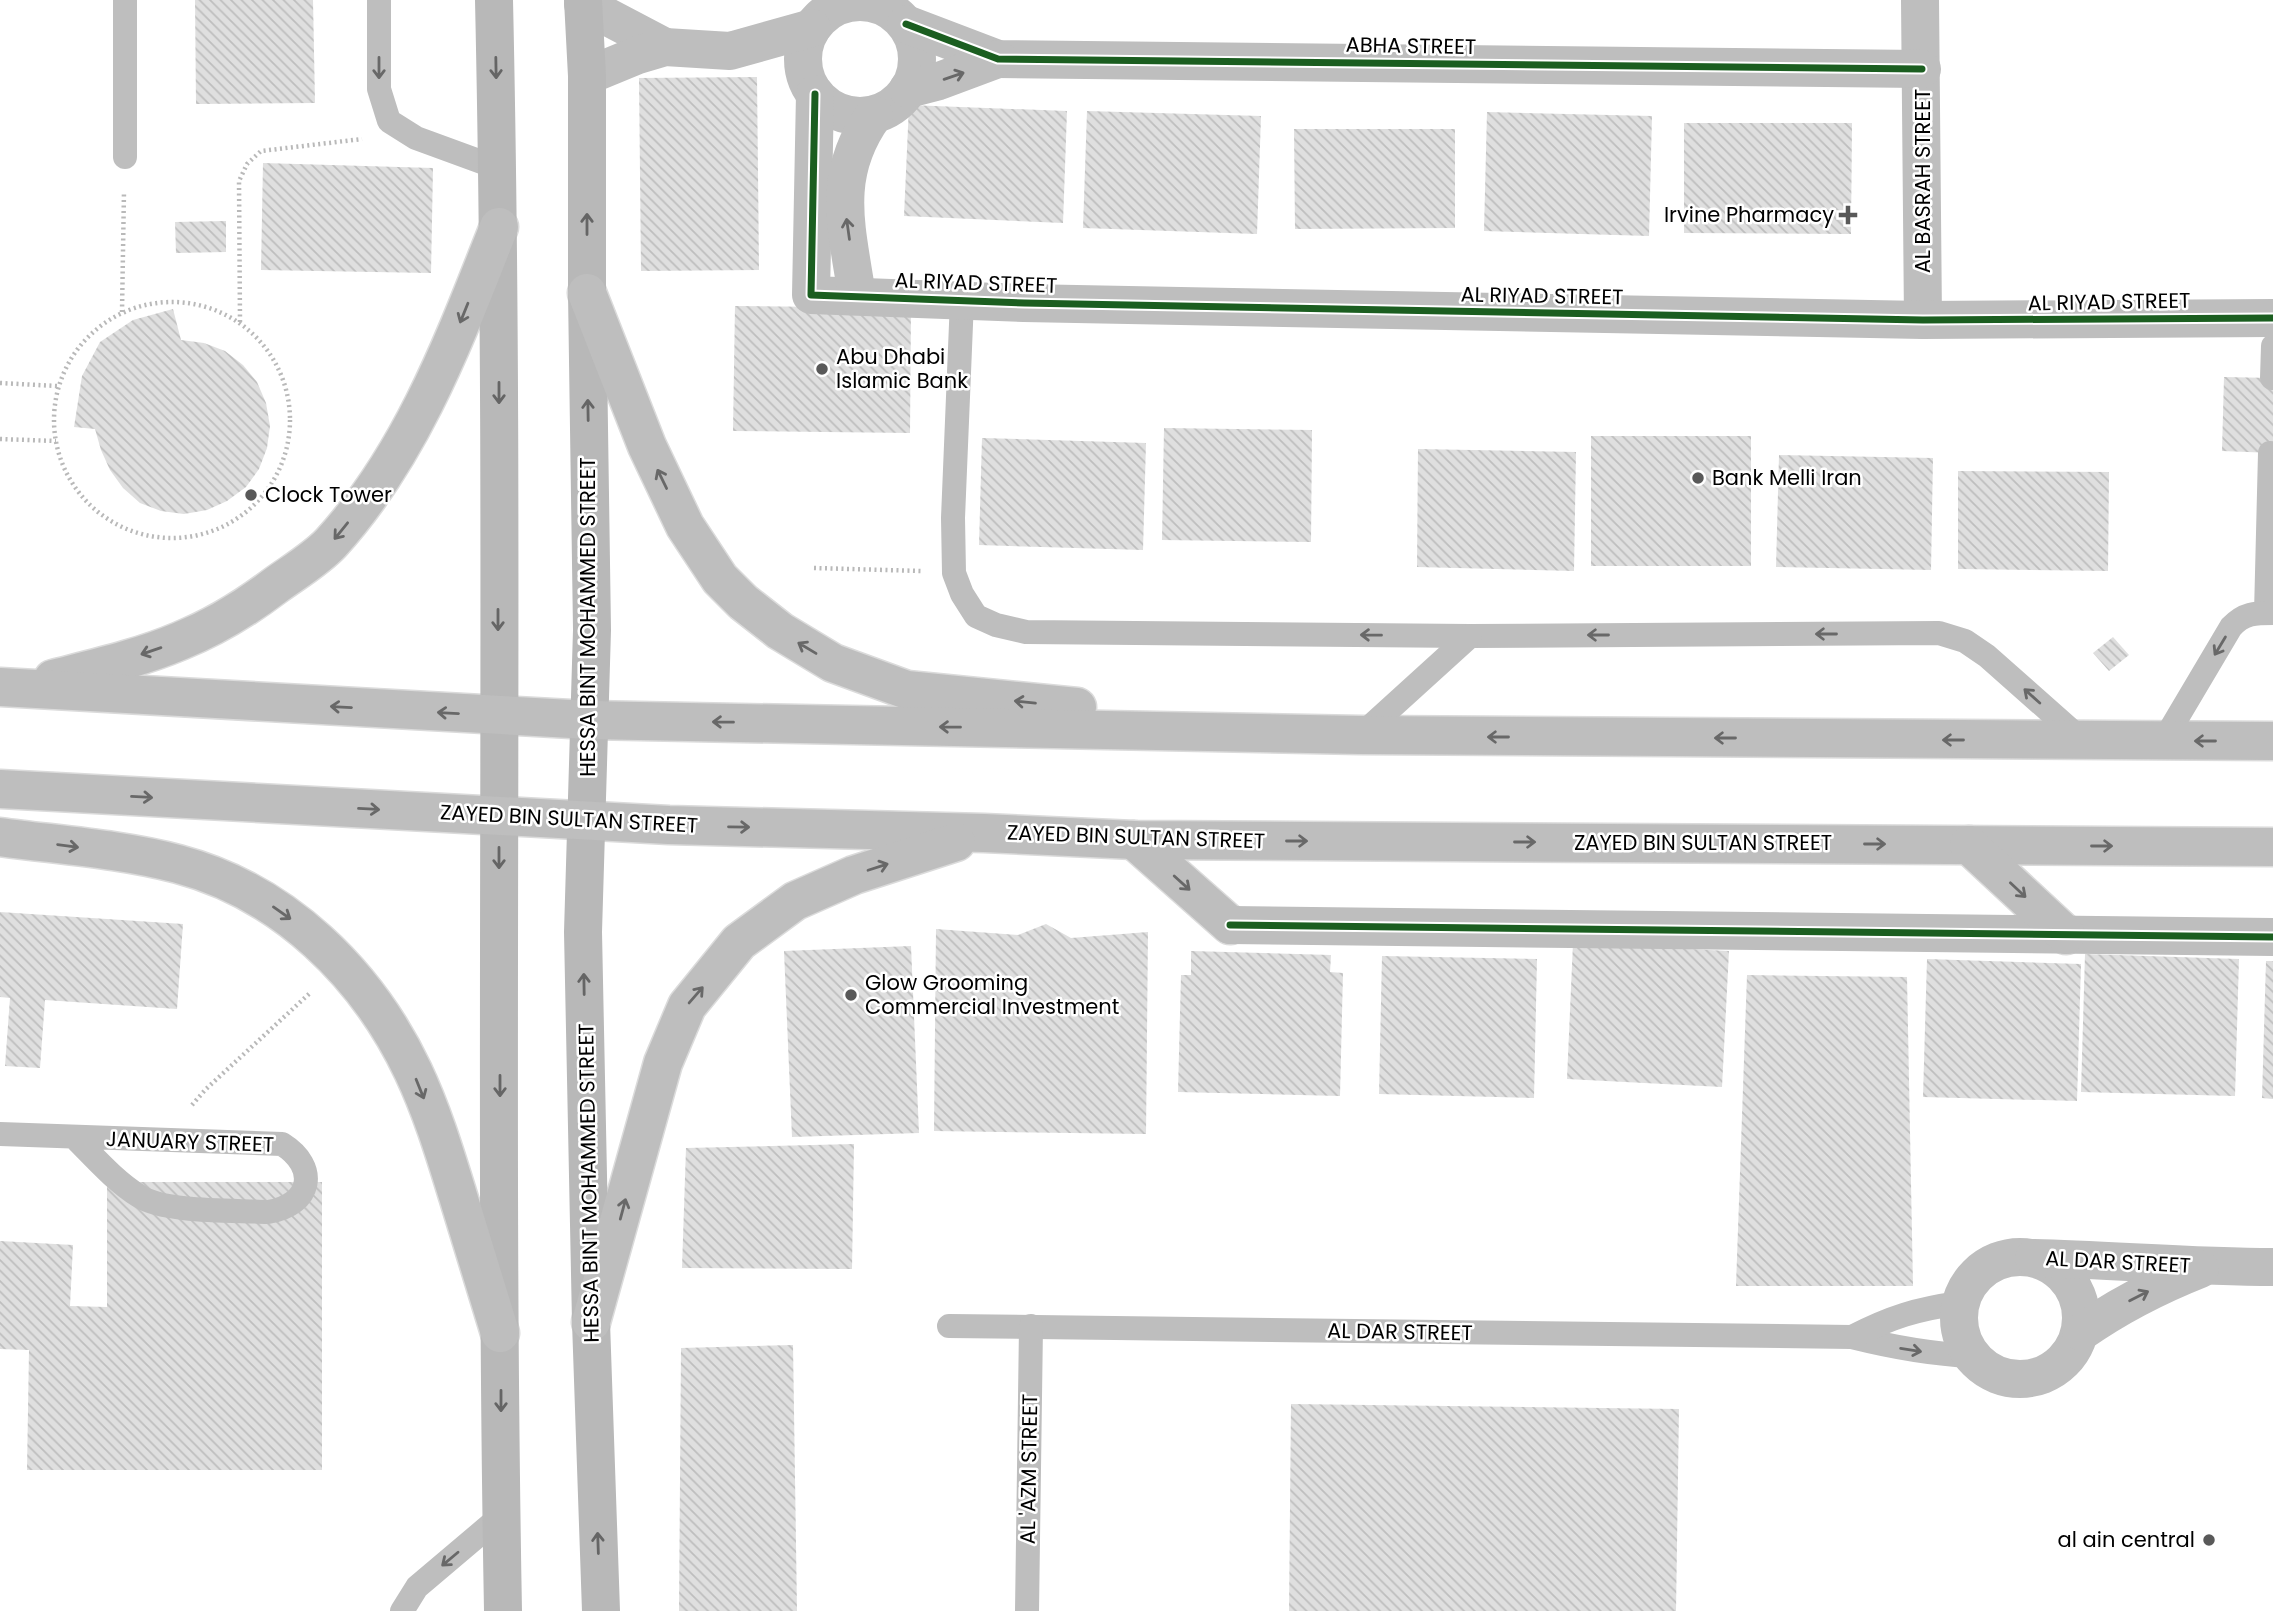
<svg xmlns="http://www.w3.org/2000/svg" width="2273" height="1611" viewBox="0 0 2273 1611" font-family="Poppins,sans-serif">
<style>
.building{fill:url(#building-back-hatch)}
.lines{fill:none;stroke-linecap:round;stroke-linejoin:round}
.highway-casing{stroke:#dbdbdb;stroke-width:41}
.path{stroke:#b9b9b9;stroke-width:4.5;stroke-dasharray:2 3.5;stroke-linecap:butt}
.lane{stroke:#bebebe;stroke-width:24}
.street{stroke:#bebebe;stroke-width:38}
.secondary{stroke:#b8b8b8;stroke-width:38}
.highway{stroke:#bebebe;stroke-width:38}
.cycleway-casing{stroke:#fff;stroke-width:11}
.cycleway{stroke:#1b5e20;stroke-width:7}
.oneway{stroke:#686868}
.oneway2{stroke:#656565}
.poi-dot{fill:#595959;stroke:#fff;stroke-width:2.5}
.labels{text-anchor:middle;stroke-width:5;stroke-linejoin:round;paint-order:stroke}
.street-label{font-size:21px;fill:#000;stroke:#fff}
.poi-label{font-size:21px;fill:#000;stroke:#fff;text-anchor:start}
</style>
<defs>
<pattern id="building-back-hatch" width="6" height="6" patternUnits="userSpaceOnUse" patternTransform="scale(1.75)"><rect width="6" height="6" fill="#dfdfdf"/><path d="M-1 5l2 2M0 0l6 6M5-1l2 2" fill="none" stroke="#bebebe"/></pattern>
</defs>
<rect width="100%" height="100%" fill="#fff"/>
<g class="building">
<path d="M195 0H313L315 103 196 104Z"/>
<path d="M757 77 759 270 641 271 639 78Z"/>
<path d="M909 105 1067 111 1063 223 904 216Z"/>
<path d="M1087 111 1261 116 1257 234 1083 228Z"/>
<path d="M1487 112 1652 116 1649 236 1484 231Z"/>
<path d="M1684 123H1852L1851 234 1684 233Z"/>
<path d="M1294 129H1455V228L1295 229Z"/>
<path d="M263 163 433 168 431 273 261 270Z"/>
<path d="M226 221V252L176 253 175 222Z"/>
<path d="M735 306 911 308 910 433 733 431Z"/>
<path d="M173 309 181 340 204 343 225 351 243 365 257 382 266 403 270 426 267 448 259 469 246 487 227 501 207 510 184 514 161 511 140 503 123 488 110 470 101 450 95 429 74 427 82 376 100 342 133 320Z"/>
<path d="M2224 377 2273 378V453L2222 451Z"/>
<path d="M1164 428 1312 430 1311 542 1162 540Z"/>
<rect x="1591" y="436" width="160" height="130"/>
<path d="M982 438 1146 443 1143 550 979 545Z"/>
<path d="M1418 449 1576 452 1574 571 1417 567Z"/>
<path d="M1779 455 1933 458 1931 570 1776 567Z"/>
<path d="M1958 471 2109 472 2108 571 1958 569Z"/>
<path d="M2113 637 2129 655 2109 671 2093 653Z"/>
<path d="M0 912 183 924 177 1009 45 1000 40 1068 5 1066 10 998 0 997Z"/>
<path d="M1046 924 1071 938 1148 932 1146 1134 934 1131 936 929 1018 935Z"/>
<path d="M1573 943 1729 951 1722 1087 1567 1079Z"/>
<path d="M911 946 919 1133 792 1137 784 951Z"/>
<path d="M1191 951 1331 955 1330 972 1343 973 1340 1096 1178 1092 1181 975H1191Z"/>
<path d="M2085 954 2239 959 2235 1096 2081 1092Z"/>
<path d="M1382 956 1537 959 1534 1098 1379 1094Z"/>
<path d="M1927 959 2081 964 2077 1101 1923 1097Z"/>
<path d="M2266 961H2273V1099L2262 1098Z"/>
<path d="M1747 975 1907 977 1913 1286H1736Z"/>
<path d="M854 1144 852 1269 682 1268 686 1148Z"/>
<path d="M107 1182H322V1470H27L29 1350 0 1349V1241L73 1245 70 1306 107 1307Z"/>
<path d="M793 1345 797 1611H679L681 1348Z"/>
<path d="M1291 1404 1679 1409 1676 1611H1289Z"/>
</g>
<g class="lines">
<defs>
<g id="highway">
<path d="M587 293 647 446 685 526 720 579 743 602 780 631 833 663 907 690 1077 707"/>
<path d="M53 679C96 668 140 658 180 641 215 627 247 607 276 585 294 572 316 559 331 543 413 453 455 338 499 227"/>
<path d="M0 687 589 720 1361 735 2273 741"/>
<path d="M0 789 669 825 984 833 1134 840 2273 847"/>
<path d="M0 837C59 845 121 849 178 864 284 892 367 974 413 1071 432 1111 445 1154 458 1196 472 1242 486 1287 500 1333"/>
<path d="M1134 840 1230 925"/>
<path d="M1969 845 2066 935"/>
<path d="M591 1322 663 1063 687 1006 739 942 795 901 854 875 956 842"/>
</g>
</defs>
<use href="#highway" class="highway-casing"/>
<g class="path">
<circle cx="172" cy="420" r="118"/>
<path d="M122 312 124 191"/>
<path d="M240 322 239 181 247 164 261 151 362 139"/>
<path d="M0 383 57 386"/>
<path d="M0 439 56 441"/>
<path d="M814 568 922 571"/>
<path d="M192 1105 206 1089 310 993"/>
</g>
<g class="lane">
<path d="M125 0V157"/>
<path d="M379 0V89L389 121 416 138 498 168"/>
<path d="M962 300 953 518 954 573 962 594 976 616 996 625 1026 632 1470 636 1939 633 1965 641 1987 656 2083 741"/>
<path d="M2272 378 2273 346"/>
<path d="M2266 613 2270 453"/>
<path d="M1361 735 1470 636"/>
<path d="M2164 740 2231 627C2244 613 2255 613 2273 613"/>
<path d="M0 1134 282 1144C319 1167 312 1205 268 1212 235 1210 165 1213 139 1196 115 1181 95 1158 75 1138"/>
<path d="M949 1326 1852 1337C1892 1347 1931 1354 1972 1356"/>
<path d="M1852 1337C1891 1317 1917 1309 1960 1303"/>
<path d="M402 1611 417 1587 502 1515"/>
<path d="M1027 1611 1031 1326"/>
</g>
<g class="street">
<path d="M1920 0 1923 320"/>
<circle cx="860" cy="59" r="57"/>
<path d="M583 4 665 47"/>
<path d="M906 24 998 59 1922 69"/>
<path d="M587 76 638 55 665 47 730 51 812 28"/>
<path d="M908 89 939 81 998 59"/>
<path d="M815 94 811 295 1024 303 1923 320 2273 318"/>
<path d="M857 296C847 228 830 176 874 115"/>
<path d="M1230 925 2273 937"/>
<circle cx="2020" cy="1318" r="61"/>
<path d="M2034 1258C2114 1260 2193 1267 2273 1267"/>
<path d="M2081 1332C2118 1306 2157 1286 2200 1269"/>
</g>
<g class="secondary">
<path d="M494 0C506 537 493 1074 503 1611"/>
<path d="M583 0 587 76V293L592 630 583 932 591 1322 601 1611"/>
</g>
<use href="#highway" class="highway"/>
<defs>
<g id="cycleway">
<path d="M906 24 998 59 1922 69"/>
<path d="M815 94 811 295 1024 303 1923 320 2273 318"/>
<path d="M1230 925 2273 937"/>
</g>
</defs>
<use href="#cycleway" class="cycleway-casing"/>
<use href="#cycleway" class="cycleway"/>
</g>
<defs><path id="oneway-shaft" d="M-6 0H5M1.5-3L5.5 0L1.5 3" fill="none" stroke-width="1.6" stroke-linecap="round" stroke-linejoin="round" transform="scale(1.75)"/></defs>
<g class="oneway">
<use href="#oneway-shaft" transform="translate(379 68) rotate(90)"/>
<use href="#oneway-shaft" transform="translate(954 76) rotate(-19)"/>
<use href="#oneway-shaft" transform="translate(848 229) rotate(-98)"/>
<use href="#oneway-shaft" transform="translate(464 313) rotate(112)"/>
<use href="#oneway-shaft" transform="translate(662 479) rotate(-116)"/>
<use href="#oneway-shaft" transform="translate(341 531) rotate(129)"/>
<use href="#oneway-shaft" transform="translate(1826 634) rotate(180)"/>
<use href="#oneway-shaft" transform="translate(1371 635) rotate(-179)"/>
<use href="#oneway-shaft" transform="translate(1598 635) rotate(180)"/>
<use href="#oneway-shaft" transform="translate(2220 646) rotate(121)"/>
<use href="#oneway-shaft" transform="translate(807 648) rotate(-149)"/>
<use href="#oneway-shaft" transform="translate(151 651) rotate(161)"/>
<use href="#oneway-shaft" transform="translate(2032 696) rotate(-138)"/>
<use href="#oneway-shaft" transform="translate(1025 702) rotate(-174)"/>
<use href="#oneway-shaft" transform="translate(341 707) rotate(-177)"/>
<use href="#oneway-shaft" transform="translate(448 713) rotate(-177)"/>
<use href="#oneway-shaft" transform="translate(723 722) rotate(-179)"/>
<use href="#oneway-shaft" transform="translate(950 727) rotate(-179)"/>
<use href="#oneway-shaft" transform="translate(1498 737) rotate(-180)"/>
<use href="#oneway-shaft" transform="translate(1725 738) rotate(-180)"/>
<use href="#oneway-shaft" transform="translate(1953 740) rotate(-180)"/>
<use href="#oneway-shaft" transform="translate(2205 741) rotate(-180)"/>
<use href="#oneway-shaft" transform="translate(142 797) rotate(3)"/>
<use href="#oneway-shaft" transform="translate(369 809) rotate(3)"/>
<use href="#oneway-shaft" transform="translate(739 827) rotate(1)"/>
<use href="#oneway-shaft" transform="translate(1297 841)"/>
<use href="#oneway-shaft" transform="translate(1525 842)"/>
<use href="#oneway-shaft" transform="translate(1875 844)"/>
<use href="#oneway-shaft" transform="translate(68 846) rotate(8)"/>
<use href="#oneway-shaft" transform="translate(2102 846)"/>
<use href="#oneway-shaft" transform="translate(878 867) rotate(-18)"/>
<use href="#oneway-shaft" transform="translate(1182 883) rotate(42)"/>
<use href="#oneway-shaft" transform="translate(2018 890) rotate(43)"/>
<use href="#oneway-shaft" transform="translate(282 913) rotate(35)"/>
<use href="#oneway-shaft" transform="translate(696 995) rotate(-49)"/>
<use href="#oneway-shaft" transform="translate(420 1089) rotate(68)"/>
<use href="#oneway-shaft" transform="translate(623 1209) rotate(-75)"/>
<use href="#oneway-shaft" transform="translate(2139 1296) rotate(-27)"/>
<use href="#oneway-shaft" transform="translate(1911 1350) rotate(9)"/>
<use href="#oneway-shaft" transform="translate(450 1559) rotate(140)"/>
</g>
<g class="oneway2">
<use href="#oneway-shaft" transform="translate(496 68) rotate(89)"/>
<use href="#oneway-shaft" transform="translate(587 224) rotate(-90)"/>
<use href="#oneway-shaft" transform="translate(499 393) rotate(90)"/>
<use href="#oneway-shaft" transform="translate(588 410) rotate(-91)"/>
<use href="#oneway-shaft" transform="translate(498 620) rotate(90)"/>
<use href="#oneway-shaft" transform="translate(499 858) rotate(90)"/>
<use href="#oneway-shaft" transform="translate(584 984) rotate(-91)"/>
<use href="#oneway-shaft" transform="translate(500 1086) rotate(90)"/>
<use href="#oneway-shaft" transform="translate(501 1401) rotate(90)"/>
<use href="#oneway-shaft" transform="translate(598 1543) rotate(-92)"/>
</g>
<g class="poi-dot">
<path d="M1844.5 204.5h7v7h7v7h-7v7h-7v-7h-7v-7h7z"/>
<circle cx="822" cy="369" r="7"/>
<circle cx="1698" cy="478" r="7"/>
<circle cx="251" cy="495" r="7"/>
<circle cx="851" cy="995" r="7"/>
<circle cx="2209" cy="1540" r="7"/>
</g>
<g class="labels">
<g class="street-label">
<text transform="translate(1411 46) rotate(1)" y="7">ABHA STREET</text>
<text transform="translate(1923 181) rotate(-90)" y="7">AL BASRAH STREET</text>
<text transform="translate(976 283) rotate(2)" y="7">AL RIYAD STREET</text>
<text transform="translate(1542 296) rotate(1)" y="7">AL RIYAD STREET</text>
<text transform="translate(2109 302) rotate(-1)" y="7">AL RIYAD STREET</text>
<text transform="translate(588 617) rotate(-90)" y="7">HESSA BINT MOHAMMED STREET</text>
<text transform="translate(569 819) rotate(3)" y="7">ZAYED BIN SULTAN STREET</text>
<text transform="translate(1136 837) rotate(2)" y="7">ZAYED BIN SULTAN STREET</text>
<text x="1703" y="850">ZAYED BIN SULTAN STREET</text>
<text transform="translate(190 1142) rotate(2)" y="7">JANUARY STREET</text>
<text transform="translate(589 1183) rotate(-91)" y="7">HESSA BINT MOHAMMED STREET</text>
<text transform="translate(2118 1262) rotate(3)" y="7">AL DAR STREET</text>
<text transform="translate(1400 1332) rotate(1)" y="7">AL DAR STREET</text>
<text transform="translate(1029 1469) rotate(-89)" y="7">AL 'AZM STREET</text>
</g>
<g class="poi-label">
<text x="1834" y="222" text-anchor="end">Irvine Pharmacy</text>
<text x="836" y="364">Abu Dhabi<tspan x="836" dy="24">Islamic Bank</tspan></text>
<text x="1712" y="485">Bank Melli Iran</text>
<text x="265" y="502">Clock Tower</text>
<text x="865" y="990">Glow Grooming<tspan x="865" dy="24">Commercial Investment</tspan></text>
<text x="2195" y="1547" text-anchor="end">al ain central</text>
</g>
</g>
</svg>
